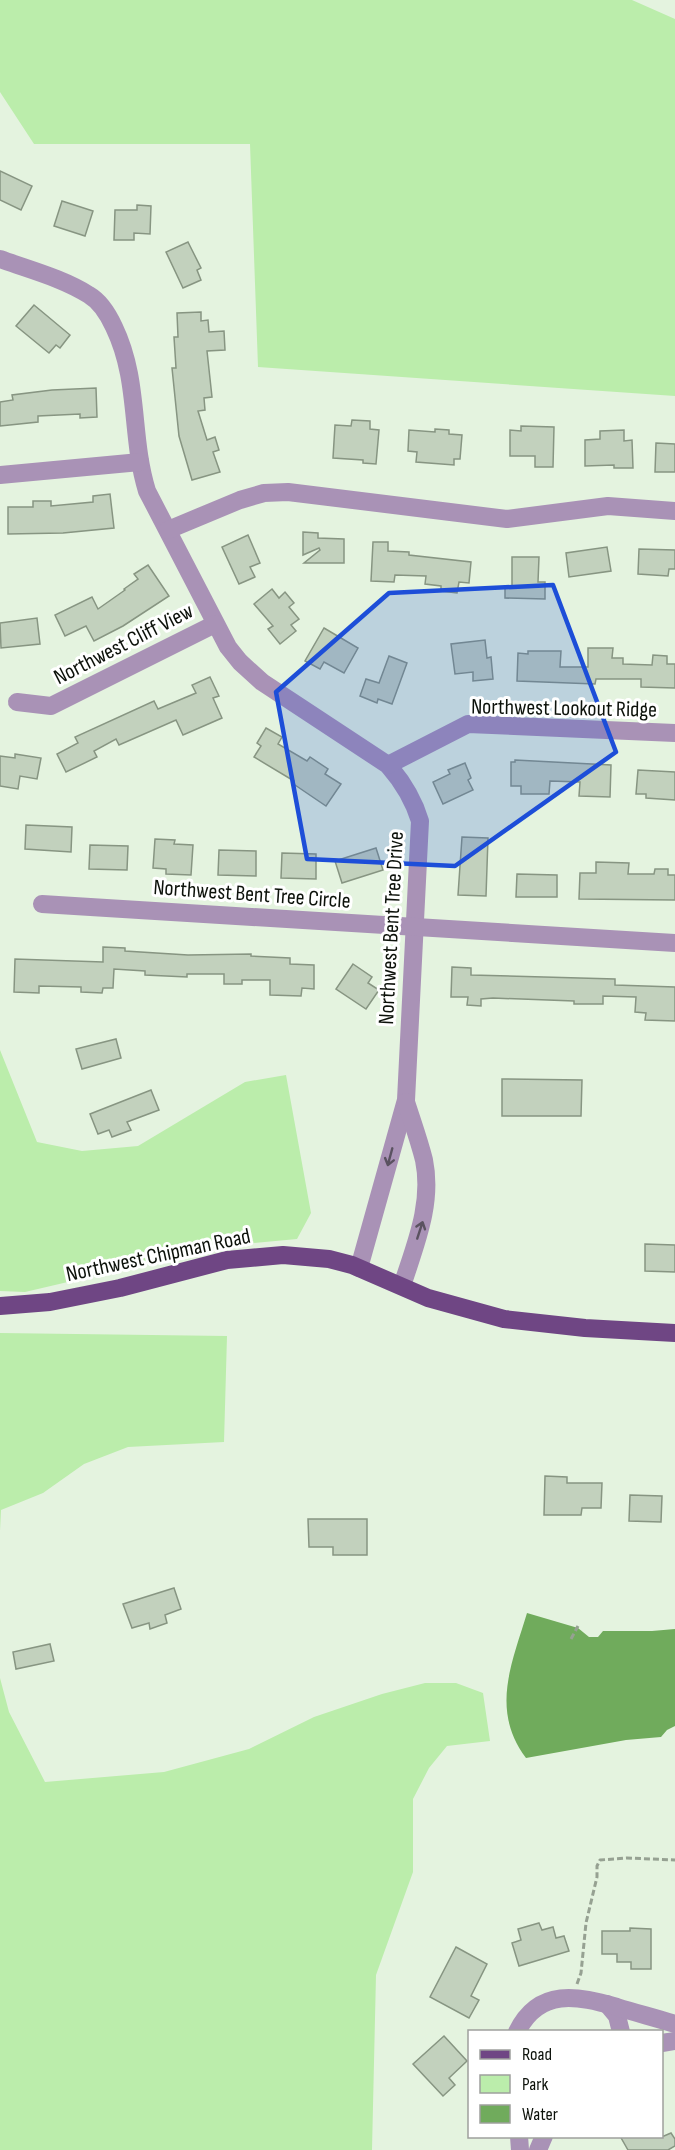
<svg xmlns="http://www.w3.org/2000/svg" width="675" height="2150" viewBox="0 0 675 2150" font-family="'Sofia Sans Condensed',sans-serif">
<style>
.green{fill:#bbedab}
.water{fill:#70ab5c}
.building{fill:#c2d1bd;stroke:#879582;stroke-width:1.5}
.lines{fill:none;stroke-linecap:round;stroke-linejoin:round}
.path{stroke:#96a192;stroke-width:3;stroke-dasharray:6 3;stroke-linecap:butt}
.minor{stroke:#a992b6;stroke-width:18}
.major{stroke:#6f4684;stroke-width:18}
.oneway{stroke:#5a5260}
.marked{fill:#1d4ed8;fill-opacity:0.2;stroke:#1d4ed8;stroke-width:4.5;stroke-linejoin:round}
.labels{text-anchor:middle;stroke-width:6;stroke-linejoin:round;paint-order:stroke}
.street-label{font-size:22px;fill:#0c110a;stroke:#fff}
</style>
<rect width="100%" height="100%" fill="#e4f3df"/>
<g class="green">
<path d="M0 0H632L675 19V396L258 367 250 144H34L0 92Z"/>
<path d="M0 1050 37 1142 82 1151 138 1146 245 1082 286 1075 311 1213 297 1239 222 1246 25 1292 0 1291Z"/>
<path d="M0 1333 227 1336 224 1442 128 1447 84 1464 43 1493 1 1510 0 1531Z"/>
<path d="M0 1678 9 1712 45 1782 164 1772 249 1749 314 1717 382 1694 425 1683H456L483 1693 490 1741 447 1746 429 1768 413 1799V1872L376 1975 372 2150H0Z"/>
</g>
<path class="water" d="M527 1613 578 1628 589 1637H598L603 1631H652L675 1629V1726L667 1730 661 1737 626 1740 526 1758C490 1710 512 1663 527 1613Z"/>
<g class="building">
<path d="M0 171 32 186 21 210 0 200Z"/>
<path d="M62 201 93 211 85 236 54 226Z"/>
<path d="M137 205 151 206 150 234 134 233V240H114L115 210H137Z"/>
<path d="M188 242 201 268 197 270 201 280 183 288 166 252Z"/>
<path d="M34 305 70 335 60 348 56 345 49 353 16 326Z"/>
<path d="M201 312V321L208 320 209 332 224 331 225 350 207 351 212 397 204 398 205 410 198 411 207 440 215 437 219 450 213 452 220 472 192 480 179 436 172 368H176L174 337H178L177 313Z"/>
<path d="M96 388 97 417 80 418V414L38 416V422L0 426V402L13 400 12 395 52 390Z"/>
<path d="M352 420 370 421V429L379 430 376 464 363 463V460L333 458 335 425 351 426Z"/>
<path d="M521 426 554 427 553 467H535V456H510V430L521 431Z"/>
<path d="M435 429 449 430V434L462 435 460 459H454V465L416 462 417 452 408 451 409 430 435 432Z"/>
<path d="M624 430V441L632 440 633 468H614V465L585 466V440L600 439V431Z"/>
<path d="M656 443 675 444V472H655Z"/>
<path d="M110 494 114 528 63 533 8 534V507H33V501H51V506L93 502V496Z"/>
<path d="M303 532 318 533V538L344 539V563H304L320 550 319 548 303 555Z"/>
<path d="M248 535 260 563 250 567 255 577 239 584 222 547Z"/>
<path d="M373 542H388V551L409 552V555L471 562 469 583 459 582 457 593 441 591V586L425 584 426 576 395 575 394 582 371 581Z"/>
<path d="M607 547 611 571 569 577 566 553Z"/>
<path d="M639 549 675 550V569H669L668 576 638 574Z"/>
<path d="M512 557H539L538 582H545V599L505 598V586L512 587Z"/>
<path d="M148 565 169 596 123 626 94 641 86 626 65 636 55 615 92 597 98 609 125 590 124 589 138 579 134 574Z"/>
<path d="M272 589 279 598 285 592 294 603 289 607 299 619 291 625 296 631 280 644 268 629 273 626 254 604Z"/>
<path d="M37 618 40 644 1 648 0 623Z"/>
<path d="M324 628 358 648 344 673 324 662 320 669 305 661Z"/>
<path d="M485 640 487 658 491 657 493 679 473 681V672L455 674 451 644Z"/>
<path d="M588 648H613L612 658H623V664L652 665 653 655 667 656V664H675V688L641 687V679H596L595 684 517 681 518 653 528 654V651H561L560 667H588Z"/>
<path d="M389 656 407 663 392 704 378 699 377 703 360 696 366 679 379 683Z"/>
<path d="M210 677 219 696 213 698 222 718 183 735 176 720 119 745 116 739 94 751 97 757 66 772 57 754 78 743 75 737 154 701 158 709 196 693 192 685Z"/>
<path d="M266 728 282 737 278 744 307 761 310 757 328 769 325 774 341 784 326 806 292 783 294 781 254 757 261 746 257 743Z"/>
<path d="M15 754 41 758 37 779 20 776 18 789 0 786V756L15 758Z"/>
<path d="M515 760 611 765 610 797 579 796 580 782 550 781 549 794H521V786H511V762H515Z"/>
<path d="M465 763 471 778 468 780 473 790 443 804 433 782 450 774 448 770Z"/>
<path d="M638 770 675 772V800L646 798V794H636Z"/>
<path d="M26 825 72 827 71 852 25 849Z"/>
<path d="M462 837 488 838 486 896 458 895Z"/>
<path d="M155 839 175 840 174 844 193 845 191 875 166 874V869L153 868Z"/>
<path d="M90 845 128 846 127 870 89 869Z"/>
<path d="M376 848 383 870 342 883 335 861Z"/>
<path d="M219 850 256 851V876L218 875Z"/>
<path d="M282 853 316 854V879L281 878Z"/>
<path d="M596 862 629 863 628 874H654L655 869H668V875H675V900L579 899 580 873H596Z"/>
<path d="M517 874 557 875V897H516Z"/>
<path d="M103 947 125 948V951L188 955 251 954V956L290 958V964L314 965V989L302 988 301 996 270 995V980H242V984H224V974H187V977L145 975V971L114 969 113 988H103L102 993 81 992V987L39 986V993L14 992 15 959 103 962Z"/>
<path d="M353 964 372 977 368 983 379 990 366 1009 336 989Z"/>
<path d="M452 967 471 968V975L615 979V985L675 987V1021L645 1020 646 1013 635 1012 636 997 603 996V1004H574V1001L493 998 481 999V1006L467 1005 468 997H451Z"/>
<path d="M116 1039 121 1058 82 1069 76 1049Z"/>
<path d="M502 1079 582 1080 581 1116H502Z"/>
<path d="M151 1090 159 1110 127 1122 131 1130 112 1137 109 1130 98 1134 90 1114Z"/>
<path d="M645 1244 675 1245V1272L645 1271Z"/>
<path d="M545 1476 567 1477V1483H602L601 1508H582L581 1515H544Z"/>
<path d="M630 1495 662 1496 661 1522 629 1521Z"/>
<path d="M308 1519H367V1555H333V1547H309Z"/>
<path d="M174 1588 181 1609 165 1615 167 1623 150 1629 149 1623 132 1628 123 1604Z"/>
<path d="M50 1644 54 1661 16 1669 13 1652Z"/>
<path d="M539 1923 542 1930 553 1927 556 1938 564 1936 569 1951 519 1966 512 1943 521 1940 518 1929Z"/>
<path d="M630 1928 651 1929V1969H631V1962H617V1954H602V1931H630Z"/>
<path d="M456 1947 487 1964 471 1996 479 2000 469 2018 430 1997Z"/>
<path d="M444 2036 467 2061 449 2078 455 2085 443 2096 413 2064Z"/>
<path d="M671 2133 675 2139V2146L668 2150H628L620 2136H664Z"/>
</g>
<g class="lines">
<g class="path">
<path d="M571 1639 578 1626"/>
<path d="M577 1984 581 1973 586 1923 597 1877V1866L600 1860 627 1858 675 1860"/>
</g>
<g class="minor">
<path d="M0 259C30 270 62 278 89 295 101 302 108 314 114 327 140 381 130 436 147 491L228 647 240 662 262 682 388 765C402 781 414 801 420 821L406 1100 359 1268"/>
<path d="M0 475 140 462"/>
<path d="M168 530 240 500 264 493 288 492 507 519 608 506 675 511"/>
<path d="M17 702 51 706 215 624"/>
<path d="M388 765 468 724 675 733"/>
<path d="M42 904 675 943"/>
<path d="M402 1286C415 1245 433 1204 424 1160 419 1140 412 1121 406 1102"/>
<path d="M607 2004 617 2016 621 2032"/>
<path d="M517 2032C539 1987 578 1996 617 2007 636 2013 656 2018 675 2024"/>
<path d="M662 2043 675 2041"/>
<path d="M519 2136 520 2150"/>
<path d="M538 2150 544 2136"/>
</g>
<path class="major" d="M0 1306 50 1302 120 1288 227 1260 283 1255 329 1259 352 1265 428 1298 504 1319 585 1328 675 1333"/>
</g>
<defs><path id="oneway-shaft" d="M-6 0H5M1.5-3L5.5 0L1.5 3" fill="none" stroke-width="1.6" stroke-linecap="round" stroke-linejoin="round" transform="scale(1.5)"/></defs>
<g class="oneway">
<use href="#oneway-shaft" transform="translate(390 1157) rotate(105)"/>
<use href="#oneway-shaft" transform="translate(420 1230) rotate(-72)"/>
</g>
<path class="marked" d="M553 585 616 752 455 866 307 859 276 692 389 593Z"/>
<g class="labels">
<g class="street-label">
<text transform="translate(123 643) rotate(-27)" y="8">Northwest Cliff View</text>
<text transform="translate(564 707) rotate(1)" y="8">Northwest Lookout Ridge</text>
<text transform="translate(252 893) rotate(4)" y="8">Northwest Bent Tree Circle</text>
<text transform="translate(390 928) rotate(-87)" y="8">Northwest Bent Tree Drive</text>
<text transform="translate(158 1254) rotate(-12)" y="8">Northwest Chipman Road</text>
</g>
</g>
<rect x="468" y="2030" width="195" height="108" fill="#ffffff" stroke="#9ea09d" stroke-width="1.5"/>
<rect x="480" y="2050" width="30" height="9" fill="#6f4684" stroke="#9ea09d" stroke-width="1.5"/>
<text x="522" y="2060" font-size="18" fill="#0c110a">Road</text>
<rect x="480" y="2075" width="30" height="18" fill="#bbedab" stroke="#9ea09d" stroke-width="1.5"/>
<text x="522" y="2090" font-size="18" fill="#0c110a">Park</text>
<rect x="480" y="2105" width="30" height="18" fill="#70ab5c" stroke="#9ea09d" stroke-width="1.5"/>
<text x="522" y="2120" font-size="18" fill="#0c110a">Water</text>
</svg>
